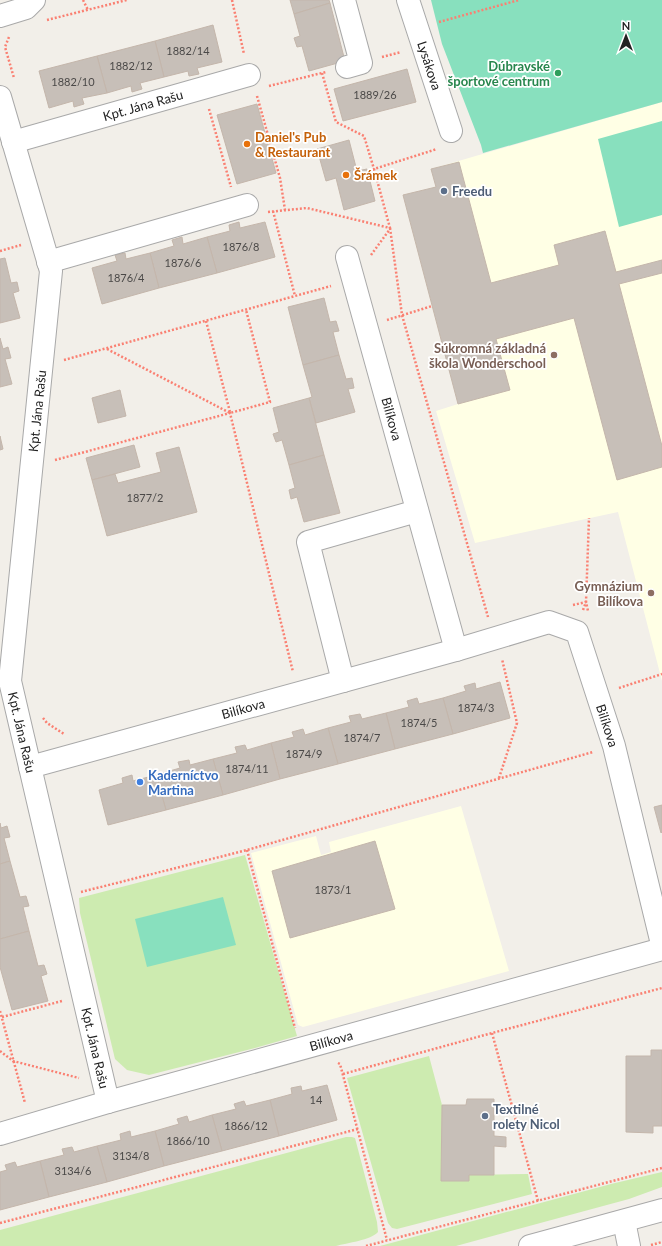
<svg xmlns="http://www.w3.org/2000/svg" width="662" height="1246" viewBox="0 0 662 1246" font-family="Lato,sans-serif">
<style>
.education{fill:#ffffe5}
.grass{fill:#cdebb0}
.pitch{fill:#88e0be}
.building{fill:#c7bfb8;stroke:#c4b6ab}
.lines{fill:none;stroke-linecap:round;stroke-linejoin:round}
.minor-casing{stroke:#a9a9a9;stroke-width:24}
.path{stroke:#fa8072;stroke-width:2.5;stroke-dasharray:2 2;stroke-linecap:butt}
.minor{stroke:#fff;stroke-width:22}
.leisure-dot{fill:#2e9e5b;stroke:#fff;stroke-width:1.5}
.food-dot{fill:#e8710a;stroke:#fff;stroke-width:1.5}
.service-dot{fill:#5c6f8a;stroke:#fff;stroke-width:1.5}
.education-dot{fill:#8d6e63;stroke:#fff;stroke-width:1.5}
.shop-dot{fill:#3f7fe0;stroke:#fff;stroke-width:1.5}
.labels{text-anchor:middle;stroke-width:3.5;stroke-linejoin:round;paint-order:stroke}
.number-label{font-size:11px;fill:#4b4948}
.street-label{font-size:13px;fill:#222;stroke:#fff}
.leisure-label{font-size:13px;font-weight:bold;fill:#27864d;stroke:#fff;text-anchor:end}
.food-label{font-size:13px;font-weight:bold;fill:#c56008;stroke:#fff;text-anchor:start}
.service-label{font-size:13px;font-weight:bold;fill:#4e5e75;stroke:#fff;text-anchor:start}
.education-label{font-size:13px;font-weight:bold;fill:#785e54;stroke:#fff;text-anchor:end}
.shop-label{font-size:13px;font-weight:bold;fill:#366cbe;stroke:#fff;text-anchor:start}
</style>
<rect width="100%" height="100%" fill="#f2efe9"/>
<g class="education">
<path d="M662 102V681L618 512 475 543 436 411 458 404 403 195 436 187 431 169Z"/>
<path d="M461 806 509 971 303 1027 298 1025 251 853 316 836 321 855 331 852 329 842Z"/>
</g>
<g class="grass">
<path d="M245 855 297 1036 255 1048 149 1075 127 1070 115 1059 80 913 79 898Z"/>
<path d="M429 1056 442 1105 441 1181H468L469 1175 528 1174 532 1194 397 1229 392 1228 388 1223 347 1078Z"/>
<path d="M346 1137H352L355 1138 377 1222 378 1232C371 1240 347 1243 336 1246H0V1230Z"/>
<path d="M662 1172V1187L629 1199 456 1246H380L611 1184Z"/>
</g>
<g class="pitch">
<path d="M431 0H662V102L483 153 481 145 442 44Z"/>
<path d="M662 121V215L619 227 598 139Z"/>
<path d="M223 897 236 945 147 967 135 919Z"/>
</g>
<g class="building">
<path d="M290 0H329L330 3 294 14Z"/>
<path d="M330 3 345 61 309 71 302 46 297 47 294 38 300 36 294 14Z"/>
<path d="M213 25 222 62 197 68 199 74 189 76 188 71 164 77 155 41Z"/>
<path d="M155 41 164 77 140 83 142 89 132 92 131 86 107 93 97 56Z"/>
<path d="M97 56 107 93 82 98 84 104 74 107 73 101 49 108 39 71Z"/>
<path d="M407 69 416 102 343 121 334 89Z"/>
<path d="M257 104 276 173 237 184 217 115Z"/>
<path d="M349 140 357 171 367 169 375 201 344 210 336 178 326 181 317 149Z"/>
<path d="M459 162 491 283 559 265 554 245 605 231 616 272 662 260V273L619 284 662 446V467L617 480 574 318 496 339 510 390 458 404 403 195 436 187 431 169Z"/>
<path d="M239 222 240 228 265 222 275 257 217 273 207 237 230 231 229 225Z"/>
<path d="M182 237 183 244 207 237 217 273 159 288 150 253 174 246 172 240Z"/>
<path d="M125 253 126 259 150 253 159 288 102 304 92 268 117 261 115 255Z"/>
<path d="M5 258 11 283 17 282 19 291 13 293 20 318 0 323V259Z"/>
<path d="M324 298 330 322 336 321 339 331 333 332 339 355 303 365 288 307Z"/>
<path d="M0 338 3 349 8 347 11 358 5 359 12 384 0 387Z"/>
<path d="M339 355 346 379 352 378 354 388 348 389 355 412 316 423 309 398 312 397 303 365Z"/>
<path d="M120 390 126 416 98 423 92 398Z"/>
<path d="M309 398 324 455 289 465 282 440 276 442 273 434 279 432 273 408Z"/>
<path d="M0 436 3 449 0 450Z"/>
<path d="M134 445 140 467 92 480 86 458Z"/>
<path d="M179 447 197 512 107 536 92 480 115 474 118 483 161 472 156 453Z"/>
<path d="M324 455 340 513 304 522 297 497 291 499 289 490 295 488 289 465Z"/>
<path d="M500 682 510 718 453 734 443 698 466 691 464 686 475 683 476 689Z"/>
<path d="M417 698 419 704 443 698 453 734 395 749 386 713 409 707 407 701Z"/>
<path d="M386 713 395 749 338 764 328 728 351 722 349 716 360 714 362 719Z"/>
<path d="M328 728 338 764 280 779 271 743 294 737 292 732 303 729 305 735Z"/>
<path d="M271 743 280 779 223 795 213 759 237 753 235 747 245 745 247 750Z"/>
<path d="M213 759 223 795 166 810 156 775 180 768 178 762 189 760 190 765Z"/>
<path d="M132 775 133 781 156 775 166 810 108 825 99 790 123 783 122 778Z"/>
<path d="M662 805V832L661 833 654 807Z"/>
<path d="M0 823 1 828 7 826 10 837 4 838 10 861 0 864Z"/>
<path d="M375 841 395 909 290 938 272 871Z"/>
<path d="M10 861 20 897 26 896 29 906 23 907 29 931 0 939V864Z"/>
<path d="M29 931 38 966 44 965 47 974 41 976 48 1001 12 1010 0 967V939Z"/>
<path d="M651 1050H662V1126H653V1133L626 1132V1056H651Z"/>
<path d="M327 1085 337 1120 279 1136 270 1100 292 1094 291 1088 301 1086 302 1091Z"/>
<path d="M467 1099H494V1136L506 1137V1147L494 1146V1175H469V1181H441L442 1105H466Z"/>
<path d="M270 1100 279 1136 222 1151 212 1115 236 1109 234 1104 244 1101 246 1106Z"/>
<path d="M212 1115 222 1151 164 1166 155 1131 179 1124 177 1119 187 1116 189 1122Z"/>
<path d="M130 1131 131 1137 155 1131 164 1166 107 1182 97 1146 121 1140 120 1134Z"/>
<path d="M97 1146 107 1182 49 1197 40 1161 64 1155 62 1149 72 1147 74 1152Z"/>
<path d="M40 1161 49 1197 0 1210V1172L7 1170 5 1165 15 1162 17 1167Z"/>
</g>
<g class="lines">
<defs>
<g id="minor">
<path d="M344 0 361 63 347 67"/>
<path id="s1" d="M408 0 451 131"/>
<path d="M0 16 26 8 34 0"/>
<path id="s2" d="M0 97 51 271 10 681 108 1102"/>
<path id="s3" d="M13 142 249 75"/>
<path id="s4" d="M347 257 456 650"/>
<path d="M48 262 247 205"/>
<path d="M343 681 308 542 417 511"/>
<path id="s5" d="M30 767 456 650 549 622 577 632 614 746 662 944"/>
<path id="s6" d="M0 1134 108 1102 662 949"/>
<path d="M624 1221 629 1246"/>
<path d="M530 1246 662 1210"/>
</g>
</defs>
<use href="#minor" class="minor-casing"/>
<g class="path">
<path d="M83 0 88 10"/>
<path d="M232 0 244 54"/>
<path d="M47 20 127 0"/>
<path d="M439 22 519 0"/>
<path d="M9 37 5 47 14 78"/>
<path d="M382 57 401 52"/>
<path d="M322 73 336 122 364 136 374 169"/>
<path d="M269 86 326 72"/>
<path d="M257 96 280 178 285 210"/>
<path d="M209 109 231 187"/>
<path d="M273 211 295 296"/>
<path d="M268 212 307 208 390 228 374 169 437 149"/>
<path d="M390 228 402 315 488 617"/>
<path d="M0 251 21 245"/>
<path d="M371 255 390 229"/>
<path d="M387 320 432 306"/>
<path d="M206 321 230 412"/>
<path d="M107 349 230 413 270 402 246 310"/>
<path d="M64 360 331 286"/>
<path d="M55 460 230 413 293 672"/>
<path d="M573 605 586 602 588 611"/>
<path d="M583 610 586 602 589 518"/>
<path d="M619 688 662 674"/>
<path d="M43 718 47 723 64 734"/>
<path d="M499 778 517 723 502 659"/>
<path d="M247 850 295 1028"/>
<path d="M81 892 247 850 593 752"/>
<path d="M0 1011 25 1103"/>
<path d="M2 1017 62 1001"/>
<path d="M492 1033 538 1201"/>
<path d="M0 1051 13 1061 79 1078"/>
<path d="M338 1063 340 1064 387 1240"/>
<path d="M343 1074 492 1033 662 988"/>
<path d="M0 1223 358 1129"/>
<path d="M651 1245 662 1242"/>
<path d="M366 1246 662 1168"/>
</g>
<use href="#minor" class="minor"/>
</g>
<circle class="leisure-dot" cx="558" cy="73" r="4"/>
<g class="food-dot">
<circle cx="247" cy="144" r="4"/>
<circle cx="346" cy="175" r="4"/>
</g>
<g class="service-dot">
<circle cx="444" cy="191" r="4"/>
<circle cx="485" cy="1116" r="4"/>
</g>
<g class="education-dot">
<circle cx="554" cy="355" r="4"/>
<circle cx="651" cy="593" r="4"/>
</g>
<circle class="shop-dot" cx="140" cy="782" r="4"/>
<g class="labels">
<g class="number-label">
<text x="188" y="55">1882/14</text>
<text x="131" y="70">1882/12</text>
<text x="73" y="86">1882/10</text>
<text x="375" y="99">1889/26</text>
<text x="241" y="251">1876/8</text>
<text x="183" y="267">1876/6</text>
<text x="126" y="282">1876/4</text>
<text x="145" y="502">1877/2</text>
<text x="476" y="712">1874/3</text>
<text x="419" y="727">1874/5</text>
<text x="362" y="742">1874/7</text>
<text x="304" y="758">1874/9</text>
<text x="247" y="773">1874/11</text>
<text x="333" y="894">1873/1</text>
<text x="316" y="1104">14</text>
<text x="246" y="1130">1866/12</text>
<text x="188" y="1145">1866/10</text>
<text x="131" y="1160">3134/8</text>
<text x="73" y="1175">3134/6</text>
</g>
<g class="street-label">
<text dy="5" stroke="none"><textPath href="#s1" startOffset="69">Lysákova</textPath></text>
<text dy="5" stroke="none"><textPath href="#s3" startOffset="135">Kpt. Jána Rašu</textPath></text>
<text transform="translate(37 411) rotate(-84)" y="5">Kpt. Jána Rašu</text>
<text dy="5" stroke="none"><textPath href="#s4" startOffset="168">Bilíkova</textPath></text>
<text dy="5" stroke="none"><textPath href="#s5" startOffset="221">Bilíkova</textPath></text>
<text dy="5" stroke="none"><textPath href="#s5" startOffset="667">Bilíkova</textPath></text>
<text dy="5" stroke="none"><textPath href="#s2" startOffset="646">Kpt. Jána Rašu</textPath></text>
<text dy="5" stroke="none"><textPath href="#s6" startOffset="344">Bilíkova</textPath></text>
<text dy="5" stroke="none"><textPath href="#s2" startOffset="970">Kpt. Jána Rašu</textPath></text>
</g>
<g class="leisure-label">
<text x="550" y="71">Dúbravské<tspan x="550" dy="15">športové centrum</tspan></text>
</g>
<g class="food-label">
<text x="255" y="142">Daniel's Pub<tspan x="255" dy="15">&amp; Restaurant</tspan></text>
<text x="354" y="180">Šrámek</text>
</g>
<g class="service-label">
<text x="452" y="196">Freedu</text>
<text x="493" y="1114">Textilné<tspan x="493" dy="15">rolety Nicol</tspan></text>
</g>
<g class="education-label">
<text x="546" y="353">Súkromná základná<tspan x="546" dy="15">škola Wonderschool</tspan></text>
<text x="643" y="591">Gymnázium<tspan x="643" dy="15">Bilíkova</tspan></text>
</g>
<g class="shop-label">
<text x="148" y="780">Kaderníctvo<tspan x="148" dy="15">Martina</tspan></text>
</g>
</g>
<g transform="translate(626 36)" stroke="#ffffff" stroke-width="3" paint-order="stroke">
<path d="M0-3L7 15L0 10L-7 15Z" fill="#222222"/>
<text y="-6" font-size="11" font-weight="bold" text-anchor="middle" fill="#222222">N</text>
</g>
</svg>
